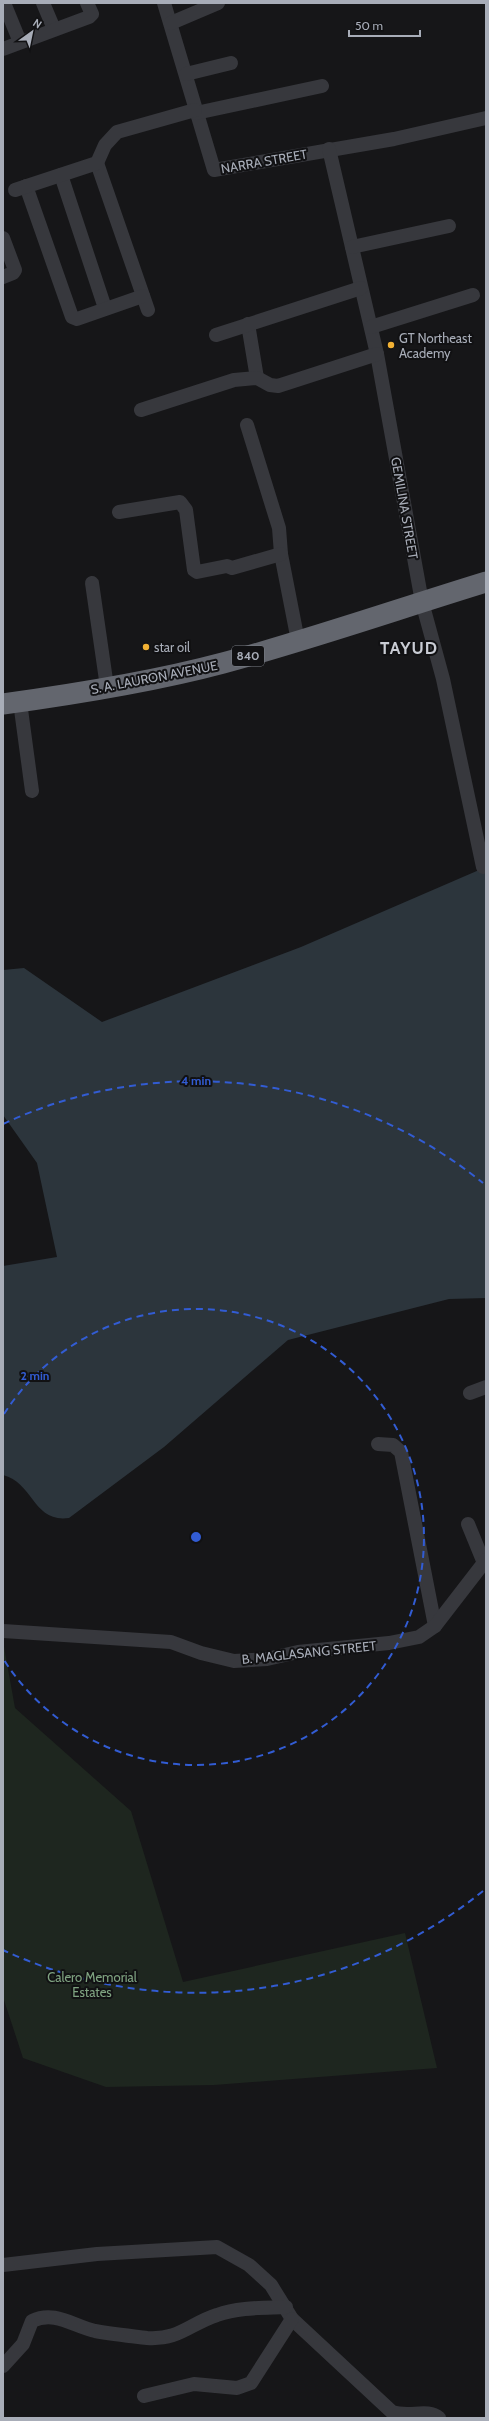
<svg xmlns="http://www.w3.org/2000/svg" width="489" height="2421" viewBox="0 0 489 2421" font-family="Cabin,sans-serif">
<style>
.green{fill:#1e261f}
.water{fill:#2c353c}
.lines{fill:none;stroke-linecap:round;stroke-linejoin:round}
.minor{stroke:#37383d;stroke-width:14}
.highway{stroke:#63666e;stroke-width:21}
.ring{fill:none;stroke:#325cd3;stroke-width:2;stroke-dasharray:7 5}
.poi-dot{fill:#f2b134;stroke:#111113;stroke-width:1.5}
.labels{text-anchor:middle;stroke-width:4;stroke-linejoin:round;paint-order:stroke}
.shield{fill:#111113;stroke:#7b7e86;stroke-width:1}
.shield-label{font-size:12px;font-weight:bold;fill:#a8adb8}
.street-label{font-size:13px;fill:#a8adb8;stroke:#111113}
.poi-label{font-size:13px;fill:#a8adb8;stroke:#111113;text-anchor:start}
.park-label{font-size:13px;fill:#7fa381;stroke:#111113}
.district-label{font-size:17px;font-weight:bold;letter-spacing:1px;fill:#c9ccd4;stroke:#111113}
.centre{fill:#325cd3;stroke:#111113;stroke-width:2}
.ring-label{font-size:12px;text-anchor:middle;font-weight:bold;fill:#325cd3;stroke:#111113;stroke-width:4;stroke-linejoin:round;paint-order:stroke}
</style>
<rect width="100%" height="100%" fill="#161618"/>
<path class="green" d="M3 1641 15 1708 131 1811 183 1982 405 1933 437 2068 214 2085 106 2087 23 2058 3 1997Z"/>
<path class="water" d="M486 867V1298L449 1299 288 1340 164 1447 69 1518C33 1523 34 1483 3 1475V1266L57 1257 37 1163 3 1115V970L24 968 102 1022 301 947Z"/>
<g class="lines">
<g class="minor">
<path d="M4 3 20 42"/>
<path d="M43 3 54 29"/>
<path d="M164 3 214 170 394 139 486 118"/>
<path d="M171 23 218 3"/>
<path d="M3 49 89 17 92 14 87 3"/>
<path d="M186 74 231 63"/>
<path d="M196 113 322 86"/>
<path d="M329 149 377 354 422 602 443 679 483 867"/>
<path d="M97 163 148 310"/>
<path d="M61 175 105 308"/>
<path d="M26 186 72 317 77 319 143 296"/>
<path d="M15 190 97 163 105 145 117 132 195 110"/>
<path d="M3 238 15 270 13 273 3 277"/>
<path d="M352 247 449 226"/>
<path d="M248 324 257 378"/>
<path d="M371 327 473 295"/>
<path d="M216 335 361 288"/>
<path d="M141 410 234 380 257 378 270 385 278 386 377 354"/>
<path d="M247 425 279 528 281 554 298 641"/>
<path d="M119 512 180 502 186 510 194 570 197 572 227 566 232 568 281 554"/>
<path d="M92 583 107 687"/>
<path d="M20 702 32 791"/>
<path d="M470 1393 486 1387"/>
<path d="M378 1444 393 1445 401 1452 435 1626"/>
<path d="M468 1524 484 1563"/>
<path d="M3 1631 171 1642 201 1653 234 1661 267 1659 298 1652 389 1643 419 1637 435 1626 486 1560"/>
<path d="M3 2265 97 2254 217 2247 249 2265 271 2285 292 2319 392 2412C410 2418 427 2408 439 2418"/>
<path d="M3 2366 23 2344 32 2321C55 2310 73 2326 95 2331 112 2334 130 2336 147 2338 180 2340 189 2324 217 2315 239 2307 264 2308 286 2307"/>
<path d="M144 2396 194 2384 237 2388 251 2383 292 2319"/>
</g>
<path class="highway" d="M3 704C76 694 152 682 223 663 312 639 398 609 486 582"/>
</g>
<g class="ring">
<path d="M4 1414A228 228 0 1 1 4 1660"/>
<path d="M483 1891A456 456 0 0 1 3 1950M3 1124A456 456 0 0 1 483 1183"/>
</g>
<g class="poi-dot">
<circle cx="391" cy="345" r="4"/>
<circle cx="146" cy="647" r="4"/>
</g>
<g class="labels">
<rect class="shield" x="232" y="646" width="32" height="20" rx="3"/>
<g class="shield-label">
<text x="248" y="660">840</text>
</g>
<g class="street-label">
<text transform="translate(264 161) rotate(-10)" y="5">NARRA STREET</text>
<text transform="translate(405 508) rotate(80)" y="5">GEMILINA STREET</text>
<text transform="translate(154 677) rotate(-11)" y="5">S. A. LAURON AVENUE</text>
<text transform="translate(309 1652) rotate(-6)" y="5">B. MAGLASANG STREET</text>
</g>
<g class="poi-label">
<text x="399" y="343">GT Northeast<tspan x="399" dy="15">Academy</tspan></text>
<text x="154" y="652">star oil</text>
</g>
<g class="park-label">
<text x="92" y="1982">Calero Memorial<tspan x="92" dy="15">Estates</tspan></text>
</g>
<g class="district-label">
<text x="409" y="654">TAYUD</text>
</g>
</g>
<circle cx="196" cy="1537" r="6" class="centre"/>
<g class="ring-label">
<text x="196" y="1085">4 min</text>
<text x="35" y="1380">2 min</text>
</g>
<rect width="489" height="2421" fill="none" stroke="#a8adb8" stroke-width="8"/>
<g transform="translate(32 32) rotate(33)" stroke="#111113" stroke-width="3" paint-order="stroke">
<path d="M0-3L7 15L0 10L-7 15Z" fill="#a8adb8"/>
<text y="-6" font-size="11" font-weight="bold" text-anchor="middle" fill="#a8adb8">N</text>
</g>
<path d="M349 30v6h71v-6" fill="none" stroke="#a8adb8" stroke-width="2"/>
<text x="355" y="30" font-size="12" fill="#a8adb8" stroke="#111113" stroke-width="3" paint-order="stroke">50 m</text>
</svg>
